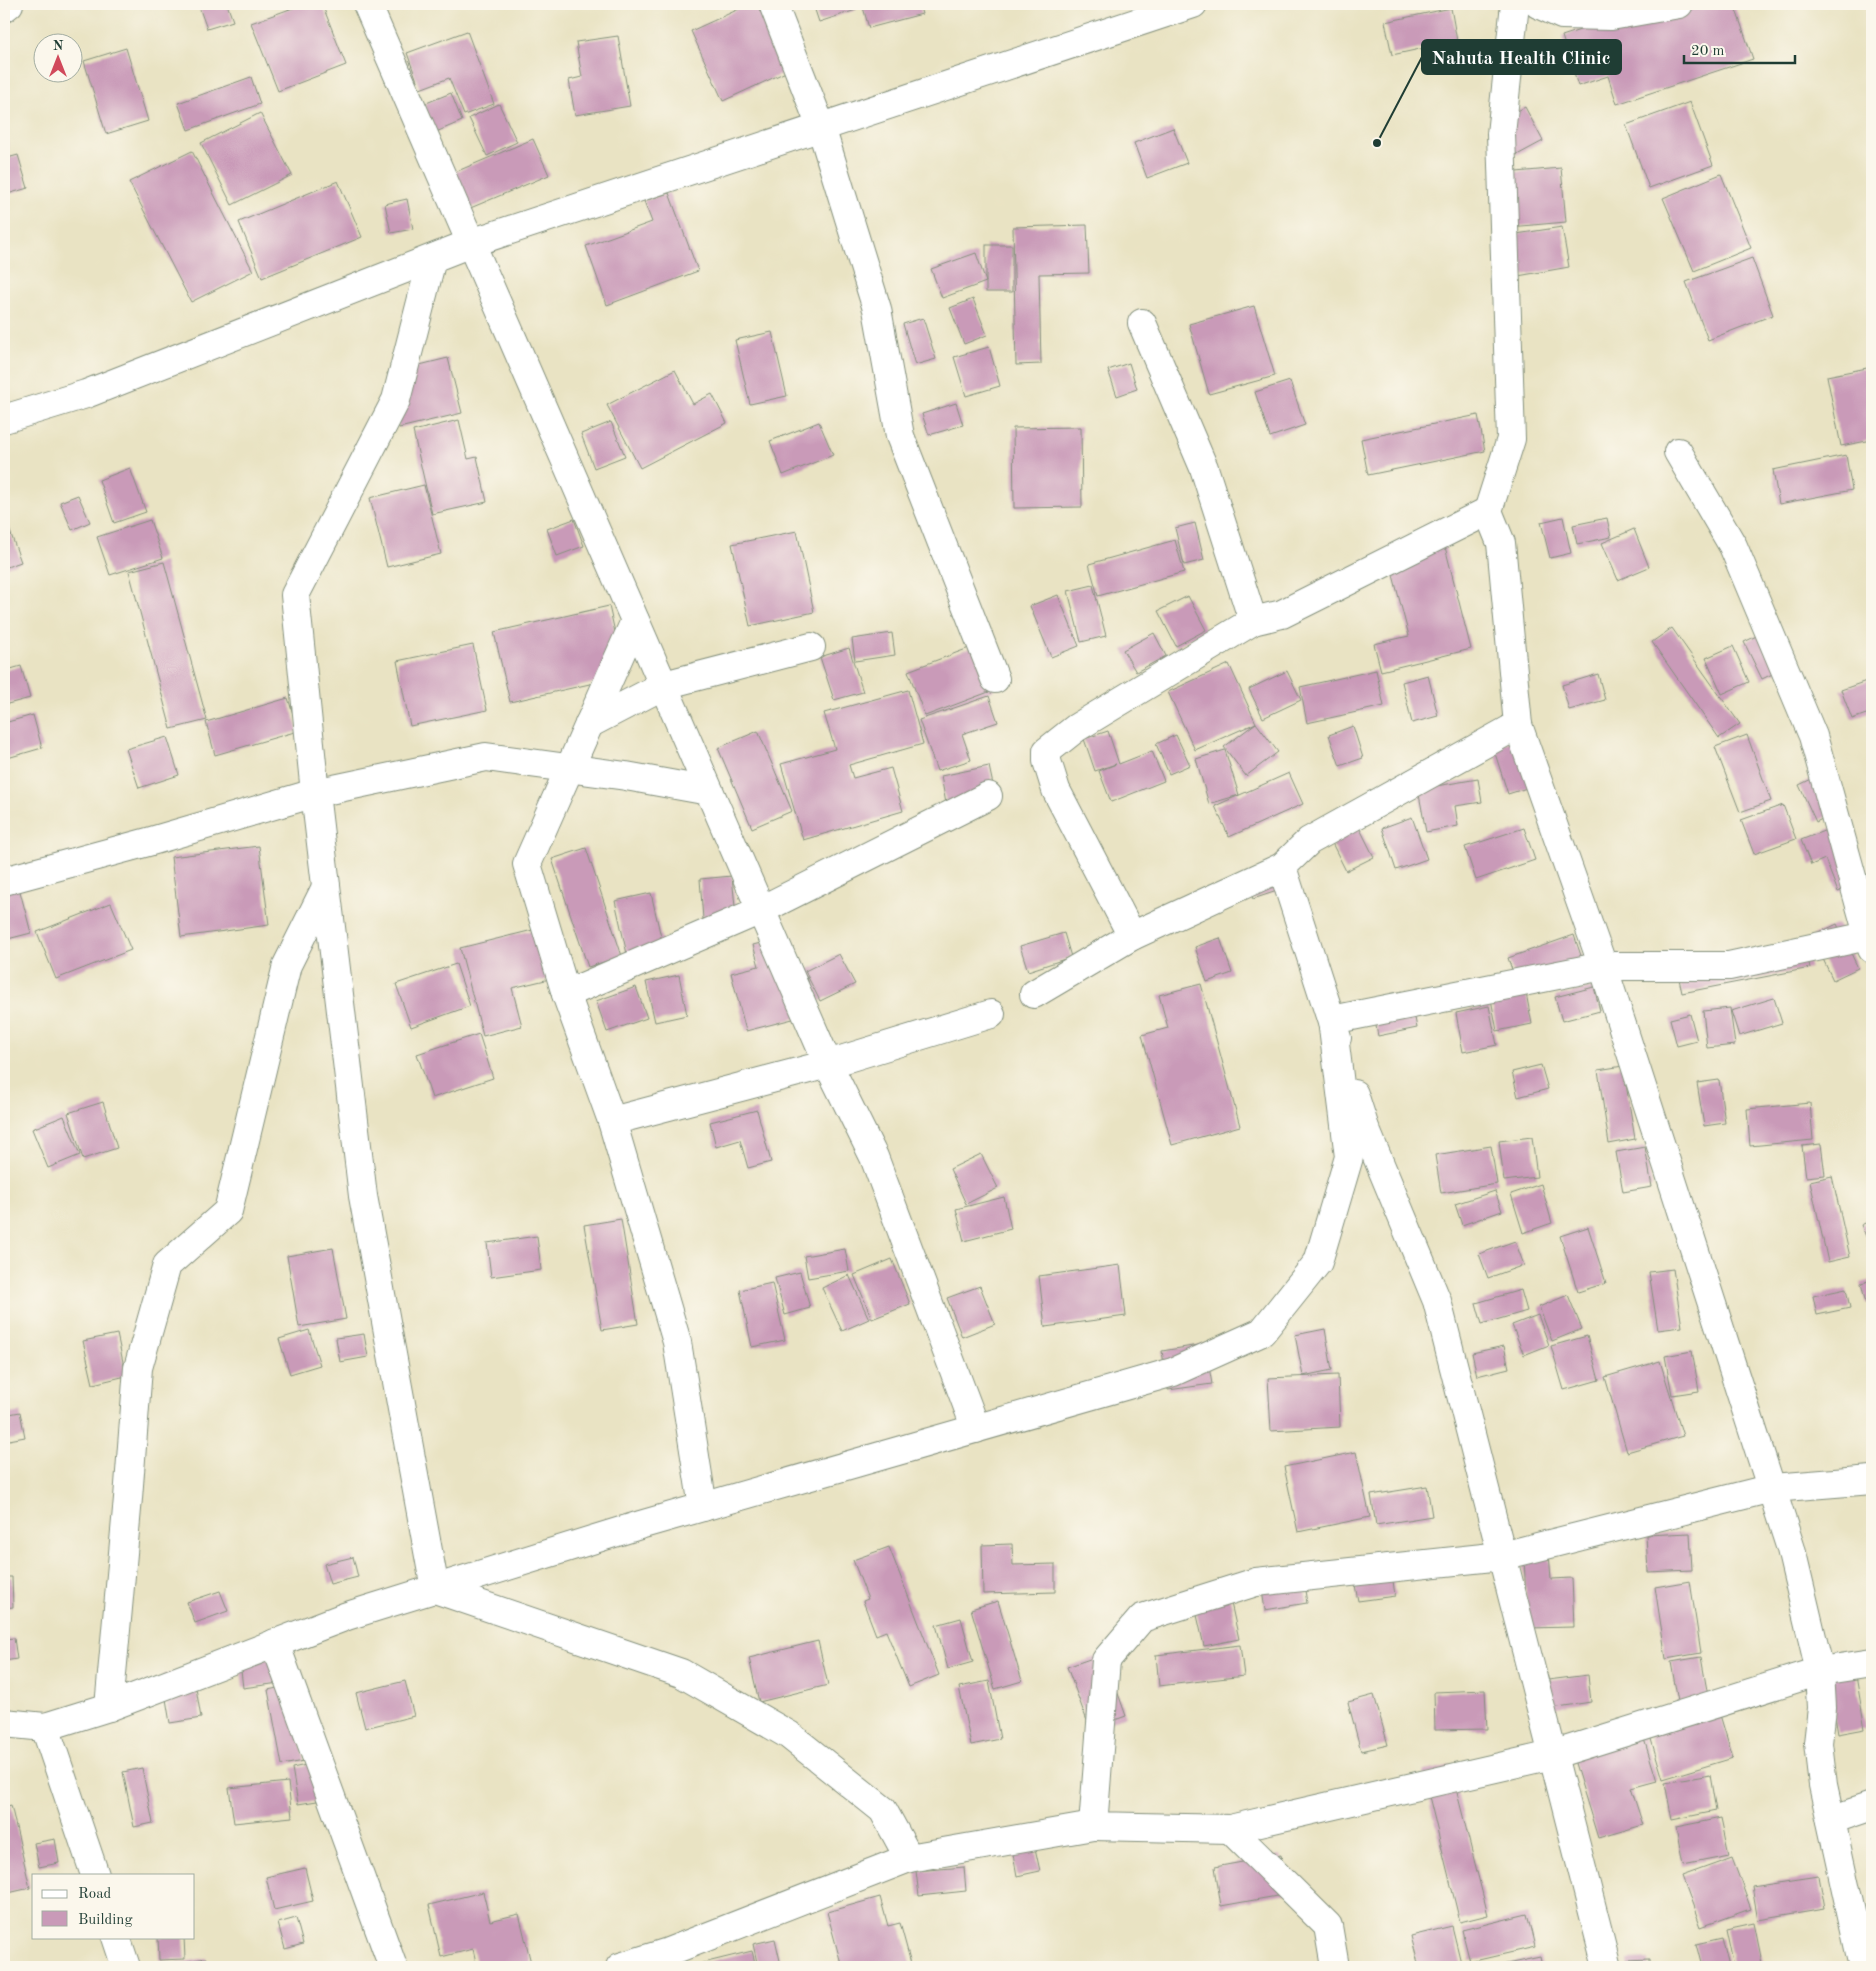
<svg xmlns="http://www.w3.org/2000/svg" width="1876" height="1971" viewBox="0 0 1876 1971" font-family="'Old Standard TT',serif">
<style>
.building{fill:#c99ab8}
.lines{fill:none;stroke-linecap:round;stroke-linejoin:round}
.minor-casing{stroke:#84907c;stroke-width:30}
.minor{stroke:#fff;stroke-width:28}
.leader{fill:none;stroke:#1f3d34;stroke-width:2}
.callout-dot{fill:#1f3d34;stroke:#fbf7ec;stroke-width:2}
.callout{fill:#1f3d34;stroke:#1f3d34;stroke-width:2}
.callout-label{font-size:19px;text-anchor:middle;font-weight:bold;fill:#fff}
</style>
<rect width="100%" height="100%" fill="#fbf7ec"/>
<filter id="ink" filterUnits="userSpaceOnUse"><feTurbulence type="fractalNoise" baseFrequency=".02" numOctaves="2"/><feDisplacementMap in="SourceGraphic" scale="10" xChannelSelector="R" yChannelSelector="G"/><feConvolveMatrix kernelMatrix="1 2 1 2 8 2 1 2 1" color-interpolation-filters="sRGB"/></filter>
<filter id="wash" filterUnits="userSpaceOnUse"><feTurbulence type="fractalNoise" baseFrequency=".0096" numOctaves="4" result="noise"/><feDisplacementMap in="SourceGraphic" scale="20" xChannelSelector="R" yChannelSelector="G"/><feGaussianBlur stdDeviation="1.12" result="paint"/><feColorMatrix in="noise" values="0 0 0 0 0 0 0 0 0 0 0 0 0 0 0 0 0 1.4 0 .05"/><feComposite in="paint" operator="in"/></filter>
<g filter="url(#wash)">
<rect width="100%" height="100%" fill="#e9e3c3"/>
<g id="blocks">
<g class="building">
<path d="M198 4H227L233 21 207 29Z"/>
<path d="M304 4H322L346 65 278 91 251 23Z"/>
<path d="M750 4H757L788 71 723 101 691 31Z"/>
<path d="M813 4H854L856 10 819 22Z"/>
<path d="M862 4H919L922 14 869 28Z"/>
<path d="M1659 4H1734L1753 59 1617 104 1608 76 1578 86 1562 36Z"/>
<path d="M1451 8 1457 41 1392 55 1385 22Z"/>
<path d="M467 31 494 104 464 115 449 78 420 89 407 53Z"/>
<path d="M618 36 630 106 575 115 569 80 582 77 576 42Z"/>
<path d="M126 48 148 121 106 134 84 61Z"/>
<path d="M251 77 260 104 188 130 178 103Z"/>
<path d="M451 93 462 121 436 132 424 104Z"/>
<path d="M1690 102 1713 165 1649 188 1626 125Z"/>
<path d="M499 104 517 142 487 156 469 118Z"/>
<path d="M1525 107 1543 141 1517 155 1499 121Z"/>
<path d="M260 113 292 175 232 205 201 143Z"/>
<path d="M4 125 9 149 4 150Z"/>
<path d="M1173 128 1187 163 1147 178 1134 143Z"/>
<path d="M533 139 549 175 468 209 453 173Z"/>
<path d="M192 151 253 271 191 302 129 182Z"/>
<path d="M18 155 28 188 4 195V159Z"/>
<path d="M1561 168 1566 222 1510 227 1505 173Z"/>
<path d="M1721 174 1751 248 1694 271 1663 198Z"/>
<path d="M338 181 362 237 262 278 239 222Z"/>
<path d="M669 193 698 271 607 305 586 246 652 222 644 201Z"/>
<path d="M407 199 413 229 391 233 385 204Z"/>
<path d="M1087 225 1089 273 1039 274 1041 364 1016 365 1013 227Z"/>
<path d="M1562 227 1569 267 1518 276 1510 235Z"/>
<rect x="986" y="245" width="26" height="47"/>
<path d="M976 253 986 282 942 298 931 269Z"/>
<path d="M1752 258 1773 315 1708 340 1686 282Z"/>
<path d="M973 299 987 335 964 344 950 308Z"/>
<path d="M1254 306 1275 376 1209 394 1189 324Z"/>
<path d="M923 318 936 359 915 365 903 324Z"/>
<path d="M772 332 787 396 750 404 735 340Z"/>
<path d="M989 347 1000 386 966 396 954 357Z"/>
<path d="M448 358 462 413 399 428 387 373Z"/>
<path d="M1129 363 1137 389 1117 396 1108 370Z"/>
<path d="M1872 367V440L1841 446 1827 376Z"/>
<path d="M675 370 693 404 712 394 727 423 640 468 607 405Z"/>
<path d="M1290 381 1305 425 1270 437 1255 392Z"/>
<path d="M956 403 963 425 929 435 922 414Z"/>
<path d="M1478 415 1485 451 1368 475 1361 439Z"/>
<path d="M459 420 468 459 477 457 487 502 432 514 413 431Z"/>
<path d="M611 422 625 456 594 468 581 434Z"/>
<path d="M819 422 833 455 783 475 770 441Z"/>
<path d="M1081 427 1082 507 1014 508 1013 428Z"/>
<path d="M1846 455 1852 490 1779 504 1773 470Z"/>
<path d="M130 468 146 512 114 523 99 480Z"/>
<path d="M424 485 441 554 387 567 370 498Z"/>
<path d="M78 495 90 522 72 530 60 502Z"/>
<path d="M1563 517 1571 553 1550 558 1541 522Z"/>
<path d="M1607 518 1611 537 1577 544 1573 525Z"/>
<path d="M574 519 584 546 557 556 547 529Z"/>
<path d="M150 520 163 558 110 575 97 537Z"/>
<path d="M7 523 21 562 4 568V524Z"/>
<path d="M1195 523 1204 560 1184 565 1175 528Z"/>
<path d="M1634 529 1649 567 1618 580 1602 543Z"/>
<path d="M797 531 814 612 750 626 732 544Z"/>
<path d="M1175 540 1184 572 1098 596 1089 564Z"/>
<path d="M1444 543 1471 649 1381 671 1374 644 1409 636 1388 556Z"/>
<path d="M164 562 207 720 171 729 129 571Z"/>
<path d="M1093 585 1106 636 1081 642 1068 591Z"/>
<path d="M1058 595 1079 646 1051 657 1030 606Z"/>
<path d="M1188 596 1206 630 1176 646 1158 611Z"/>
<path d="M609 606 625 676 510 702 494 632Z"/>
<path d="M1672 628 1740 724 1719 738 1652 642Z"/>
<path d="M1771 629 1789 666 1762 679 1744 642Z"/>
<path d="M892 633 895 655 855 661 852 639Z"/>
<path d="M1154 633 1166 656 1136 672 1123 650Z"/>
<path d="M473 645 487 710 410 726 397 661Z"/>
<path d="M977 645 994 690 925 716 908 671Z"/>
<path d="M1733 646 1749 682 1722 694 1706 658Z"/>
<path d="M849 648 863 692 834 700 820 657Z"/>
<path d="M1229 664 1256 723 1195 750 1168 692Z"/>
<path d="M21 666 30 698 4 705V671Z"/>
<path d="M1376 670 1384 706 1307 723 1300 687Z"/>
<path d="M1287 671 1301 700 1263 718 1249 689Z"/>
<path d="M1598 674 1605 700 1569 710 1562 685Z"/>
<path d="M1428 675 1438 716 1412 723 1402 682Z"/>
<path d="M1872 679V712L1852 719 1841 690Z"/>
<path d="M908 690 923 744 849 765 853 778 891 768 903 811 803 840 781 764 835 749 824 713Z"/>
<path d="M989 696 998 722 962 734 971 760 937 771 919 720Z"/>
<path d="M288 698 298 731 215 755 206 722Z"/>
<path d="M33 715 42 748 4 759V723Z"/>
<path d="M1256 723 1278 752 1246 776 1224 747Z"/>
<path d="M1353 726 1363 758 1340 766 1329 735Z"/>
<path d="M758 731 792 811 752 828 718 748Z"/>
<path d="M1108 731 1119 764 1152 751 1164 781 1111 802 1099 771 1116 764 1095 771 1084 739Z"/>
<path d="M1176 735 1190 765 1169 774 1156 744Z"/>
<path d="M1747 735 1771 801 1740 812 1715 747Z"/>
<path d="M167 737 179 775 139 788 126 749Z"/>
<path d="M1518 739 1533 786 1508 794 1493 747Z"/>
<path d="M1225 750 1239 795 1209 804 1196 759Z"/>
<path d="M989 766 996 799 947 809 941 776Z"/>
<path d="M1289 773 1303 804 1229 837 1215 806Z"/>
<path d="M1824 773 1842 809 1816 822 1799 785Z"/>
<path d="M1478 779 1482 802 1455 806 1458 826 1426 832 1418 789Z"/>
<path d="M1783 805 1796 839 1754 854 1741 820Z"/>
<path d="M1412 817 1427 859 1396 870 1382 828Z"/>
<path d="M1356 821 1374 857 1346 871 1328 835Z"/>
<path d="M1844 823 1867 880 1838 892 1825 859 1811 865 1801 840Z"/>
<path d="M1524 828 1535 860 1476 880 1465 847Z"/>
<path d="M259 846 269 925 181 937 171 857Z"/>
<path d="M586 848 622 956 588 967 552 859Z"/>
<path d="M1270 871 1277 891 1253 899 1245 880Z"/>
<path d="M732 876 736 917 703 919 700 879Z"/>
<path d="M17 880 31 933 4 940V884Z"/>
<path d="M651 893 663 946 627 954 615 901Z"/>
<path d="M111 903 131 950 56 979 37 932Z"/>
<path d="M1837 924 1858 968 1833 980 1812 936Z"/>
<path d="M545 927 558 977 512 988 522 1026 483 1036 460 948Z"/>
<path d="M1064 933 1071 957 1028 971 1020 946Z"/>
<path d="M1574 935 1586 970 1520 993 1508 958Z"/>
<path d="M780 938 791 980 807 977 816 1013 746 1031 731 973 759 966 753 945Z"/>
<path d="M1220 938 1232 973 1207 982 1195 947Z"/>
<path d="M1805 943 1810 968 1682 993 1677 969Z"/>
<path d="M839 954 855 984 820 1001 805 971Z"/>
<path d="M456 964 470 1006 411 1027 396 984Z"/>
<path d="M679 975 687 1015 655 1022 646 982Z"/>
<path d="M1201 984 1240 1126 1172 1145 1142 1035 1168 1028 1159 995Z"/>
<path d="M636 987 647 1018 607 1032 596 1001Z"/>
<path d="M1594 987 1600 1011 1562 1021 1555 997Z"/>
<path d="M1526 993 1532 1024 1497 1031 1491 999Z"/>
<path d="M1774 998 1782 1023 1739 1036 1731 1011Z"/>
<path d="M1412 1003 1417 1028 1378 1036 1373 1011Z"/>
<path d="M1489 1006 1497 1045 1463 1052 1456 1013Z"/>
<path d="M1730 1008 1735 1045 1707 1048 1703 1011Z"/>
<path d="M1690 1014 1697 1041 1677 1046 1670 1019Z"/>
<path d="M479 1034 493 1078 432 1098 417 1054Z"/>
<path d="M1541 1065 1548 1089 1518 1097 1512 1072Z"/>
<path d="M1623 1066 1635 1139 1609 1144 1598 1070Z"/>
<path d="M1719 1080 1725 1123 1704 1126 1697 1083Z"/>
<path d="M103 1102 117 1148 83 1159 68 1113Z"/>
<path d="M1810 1103 1813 1140 1750 1146 1747 1109Z"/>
<path d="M757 1110 771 1162 748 1168 740 1140 716 1147 710 1122Z"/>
<path d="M64 1116 80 1155 48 1168 32 1129Z"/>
<path d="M1532 1137 1537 1177 1504 1181 1499 1141Z"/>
<path d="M1821 1144 1825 1175 1806 1177 1802 1146Z"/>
<path d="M1491 1146 1497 1184 1441 1193 1435 1155Z"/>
<path d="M1645 1147 1652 1187 1623 1192 1616 1152Z"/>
<path d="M981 1154 998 1188 966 1204 950 1169Z"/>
<path d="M1832 1176 1850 1257 1828 1262 1810 1181Z"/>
<path d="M1541 1184 1552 1223 1523 1233 1511 1194Z"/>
<path d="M1495 1191 1502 1211 1462 1225 1455 1204Z"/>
<path d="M1004 1197 1011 1229 964 1241 956 1209Z"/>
<path d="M621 1219 638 1324 602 1330 584 1225Z"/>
<path d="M1872 1220V1242L1869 1243 1861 1225Z"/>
<path d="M1588 1227 1606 1283 1578 1292 1560 1236Z"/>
<path d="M537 1236 541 1270 491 1277 487 1243Z"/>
<path d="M1515 1241 1524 1265 1488 1278 1479 1254Z"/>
<path d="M333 1248 346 1319 299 1327 287 1256Z"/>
<path d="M845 1249 849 1271 808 1278 804 1256Z"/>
<path d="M892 1259 910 1304 872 1319 854 1275Z"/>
<path d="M1120 1265 1126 1316 1045 1327 1039 1276Z"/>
<path d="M1673 1269 1682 1327 1658 1330 1649 1272Z"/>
<path d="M800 1272 810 1308 785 1315 775 1278Z"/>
<path d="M849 1275 869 1319 842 1331 822 1288Z"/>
<path d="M1872 1280V1302L1866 1304 1861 1283Z"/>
<path d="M772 1283 785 1340 752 1347 740 1290Z"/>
<path d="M980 1286 995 1324 962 1337 947 1298Z"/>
<path d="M1846 1289 1850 1308 1817 1315 1813 1296Z"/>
<path d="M1521 1290 1527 1311 1482 1324 1476 1303Z"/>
<path d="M1568 1295 1582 1329 1552 1341 1539 1307Z"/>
<path d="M1538 1315 1549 1345 1524 1355 1512 1325Z"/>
<path d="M1325 1329 1332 1370 1303 1376 1295 1335Z"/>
<path d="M309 1330 320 1365 290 1374 279 1339Z"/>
<path d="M117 1334 126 1376 93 1384 83 1341Z"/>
<path d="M364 1334 368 1357 340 1362 336 1338Z"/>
<path d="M1587 1336 1599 1380 1564 1390 1551 1346Z"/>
<path d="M1205 1344 1212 1384 1168 1390 1162 1351Z"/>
<path d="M1504 1346 1509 1368 1477 1376 1472 1353Z"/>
<path d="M1692 1351 1699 1391 1672 1395 1665 1356Z"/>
<path d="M1660 1361 1683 1436 1627 1452 1605 1377Z"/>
<path d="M1338 1375 1340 1427 1271 1431 1268 1378Z"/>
<path d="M20 1412 25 1437 4 1441V1415Z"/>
<path d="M1356 1452 1370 1517 1298 1532 1284 1467Z"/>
<path d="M1427 1486 1432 1516 1376 1525 1371 1495Z"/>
<path d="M1690 1533 1692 1570 1648 1572 1646 1535Z"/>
<path d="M1012 1544 1013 1565 1055 1564V1592L983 1594 982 1545Z"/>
<path d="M889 1547 939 1675 909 1687 886 1631 876 1635 863 1601 868 1599 853 1560Z"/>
<path d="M1549 1553 1551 1579 1572 1578 1574 1627 1527 1628 1524 1554Z"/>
<path d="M353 1557 358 1577 330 1584 324 1564Z"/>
<path d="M1392 1573 1395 1596 1358 1601 1354 1580Z"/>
<path d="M4 1577H12L13 1607 4 1608Z"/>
<path d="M1303 1578 1307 1603 1265 1610 1261 1584Z"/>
<path d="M1690 1581 1701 1653 1666 1659 1655 1587Z"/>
<path d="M220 1591 228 1611 195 1623 187 1602Z"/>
<path d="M1229 1594 1239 1639 1204 1646 1194 1602Z"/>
<path d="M998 1601 1022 1681 995 1689 971 1609Z"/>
<path d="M961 1618 973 1662 948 1669 936 1625Z"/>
<path d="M14 1638 17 1659 4 1661V1639Z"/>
<path d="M818 1641 828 1685 759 1702 749 1658Z"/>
<path d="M1240 1645 1244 1676 1159 1686 1156 1655Z"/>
<path d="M1104 1654 1126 1716 1090 1729 1067 1667Z"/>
<path d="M1701 1657 1708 1696 1678 1702 1671 1662Z"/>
<path d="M276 1658 279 1683 243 1688 240 1662Z"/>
<path d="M1854 1664 1865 1729 1838 1734 1827 1669Z"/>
<path d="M193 1670 201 1718 170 1723 162 1675Z"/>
<path d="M1588 1675 1591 1702 1551 1708 1548 1680Z"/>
<path d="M405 1681 414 1716 365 1728 356 1693Z"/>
<path d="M989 1681 1000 1739 971 1745 959 1687Z"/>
<path d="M291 1685 304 1761 282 1765 268 1690Z"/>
<path d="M1485 1690 1487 1729 1435 1730 1434 1692Z"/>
<path d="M1374 1695 1388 1745 1361 1751 1348 1702Z"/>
<path d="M1717 1705 1733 1758 1663 1779 1647 1726Z"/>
<path d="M1640 1726 1657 1781 1631 1788 1643 1825 1598 1838 1570 1747Z"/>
<path d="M311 1764 317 1801 298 1804 292 1768Z"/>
<path d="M1450 1765 1488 1915 1460 1922 1423 1772Z"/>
<path d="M142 1768 153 1823 134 1827 123 1772Z"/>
<path d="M1710 1775 1716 1811 1672 1820 1665 1783Z"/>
<path d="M288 1782 292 1817 234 1823 229 1788Z"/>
<path d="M11 1805 30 1888 4 1894V1807Z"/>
<path d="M1721 1818 1729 1856 1683 1865 1676 1827Z"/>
<path d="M55 1839 59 1863 39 1867 34 1843Z"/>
<path d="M1033 1839 1040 1871 1017 1876 1011 1843Z"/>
<path d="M1281 1855 1288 1894 1221 1906 1215 1867Z"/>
<path d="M1732 1858 1751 1909 1701 1927 1682 1876Z"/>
<path d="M964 1867 966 1891 919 1896 916 1871Z"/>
<path d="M305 1868 313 1901 274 1910 266 1877Z"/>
<path d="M1819 1876 1825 1909 1758 1920 1752 1886Z"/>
<path d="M483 1892 490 1921 519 1914 531 1963 514 1967H477L473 1949 441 1957 429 1905Z"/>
<path d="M880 1897 888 1926 900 1923 912 1967H842L827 1912Z"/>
<path d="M1527 1914 1535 1947 1470 1962 1462 1930Z"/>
<path d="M296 1918 303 1944 285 1949 278 1923Z"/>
<path d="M1754 1923 1763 1967H1734L1726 1929Z"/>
<path d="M1452 1926 1462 1967H1419L1411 1936Z"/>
<path d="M158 1937H184L185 1959 159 1960Z"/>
<path d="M1722 1938 1729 1967H1702L1696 1944Z"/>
<path d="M775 1939 781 1965 758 1967 753 1944Z"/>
<path d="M752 1951 756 1967H700L699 1964Z"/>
<path d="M1540 1957 1542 1967H1502V1965Z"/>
<path d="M206 1958 207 1967H163V1966Z"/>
<path d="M1649 1959V1967H1628L1627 1960Z"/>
<path d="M40 1964V1967H26V1966Z"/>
</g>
</g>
</g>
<g filter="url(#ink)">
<use href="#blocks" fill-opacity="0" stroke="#84907c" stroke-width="1"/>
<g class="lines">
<defs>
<g id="minor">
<path d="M367 4 828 1064 874 1157 976 1429"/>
<path d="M773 4 821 127 877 309 900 436 995 679"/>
<path d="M1515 4 1501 134 1511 439 1488 511 1501 543 1518 725 1603 966 1791 1549 1820 1671 1822 1708 1818 1743 1823 1785 1863 1967"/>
<path d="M1538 4 1562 15 1611 16 1679 4"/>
<path d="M4 8 9 4"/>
<path d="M432 259 396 400 295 595 315 793 363 1196 435 1589 681 1673 789 1735 883 1810 909 1858"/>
<path d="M1142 323 1204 468 1253 621"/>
<path d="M4 419 86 394 471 243 1193 4"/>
<path d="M1678 452 1733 546 1813 736 1872 949"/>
<path d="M635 621 527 864 566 994 612 1121 677 1342 703 1507"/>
<path d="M589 724 664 685 811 647"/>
<path d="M1282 867 1337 1038"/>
<path d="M4 881 148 842 315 793 486 757 626 776 709 791"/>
<path d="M1132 936 1056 790 1047 761V751L1076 728 1253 621 1282 614 1488 511"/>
<path d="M566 994 761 910 988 796"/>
<path d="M1034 994 1132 936 1282 867 1309 841 1518 725"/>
<path d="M1354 1094 1365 1128 1437 1301 1607 1967"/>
<path d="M612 1121 828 1064 991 1014"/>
<path d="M1872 1480 1772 1488 1502 1556 1256 1582 1142 1618 1106 1660 1093 1826 1230 1829 1552 1755 1820 1671 1872 1663"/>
<path d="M275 1643 393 1967"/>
<path d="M109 1707 128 1498 138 1368 167 1265 228 1211 287 965 326 887"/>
<path d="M4 1723 45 1727 109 1707 347 1616 640 1525 1173 1372 1262 1332 1318 1262 1349 1157 1332 1020 1603 966H1729L1872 935"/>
<path d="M45 1727 95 1875"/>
<path d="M1831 1820 1872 1806"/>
<path d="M1230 1829 1328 1926 1335 1967"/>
<path d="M116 1937 126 1967"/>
<path d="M620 1967 668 1952 909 1858 1093 1826"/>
</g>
</defs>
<use href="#minor" class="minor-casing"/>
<use href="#minor" class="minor"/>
</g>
</g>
<path class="leader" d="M1377 143L1422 57"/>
<circle class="callout-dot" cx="1377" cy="143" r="5"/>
<rect class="callout" x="1422" y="40" width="199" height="34" rx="5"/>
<g class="callout-label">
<text x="1521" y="64">Nahuta Health Clinic</text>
</g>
<rect width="1876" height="1971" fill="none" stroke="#fbf7ec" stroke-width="20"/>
<rect x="32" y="1874" width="162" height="65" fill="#fbf7ec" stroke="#a3ada2"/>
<rect x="42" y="1890" width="25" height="8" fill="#ffffff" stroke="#a3ada2"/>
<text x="78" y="1898" font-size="15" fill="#1f3d34">Road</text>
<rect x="42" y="1911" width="25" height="15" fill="#c99ab8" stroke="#a3ada2"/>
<text x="78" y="1924" font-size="15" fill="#1f3d34">Building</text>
<g transform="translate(58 58)"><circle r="24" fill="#fbf7ec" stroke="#a3ada2"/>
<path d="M0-4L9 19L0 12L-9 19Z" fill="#d1495b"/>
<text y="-8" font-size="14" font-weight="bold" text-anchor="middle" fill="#1f3d34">N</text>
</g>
<path d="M1684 55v8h111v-8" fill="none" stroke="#1f3d34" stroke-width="2.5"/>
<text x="1691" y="55" font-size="15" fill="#1f3d34" stroke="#fbf7ec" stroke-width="4" paint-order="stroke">20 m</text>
</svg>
